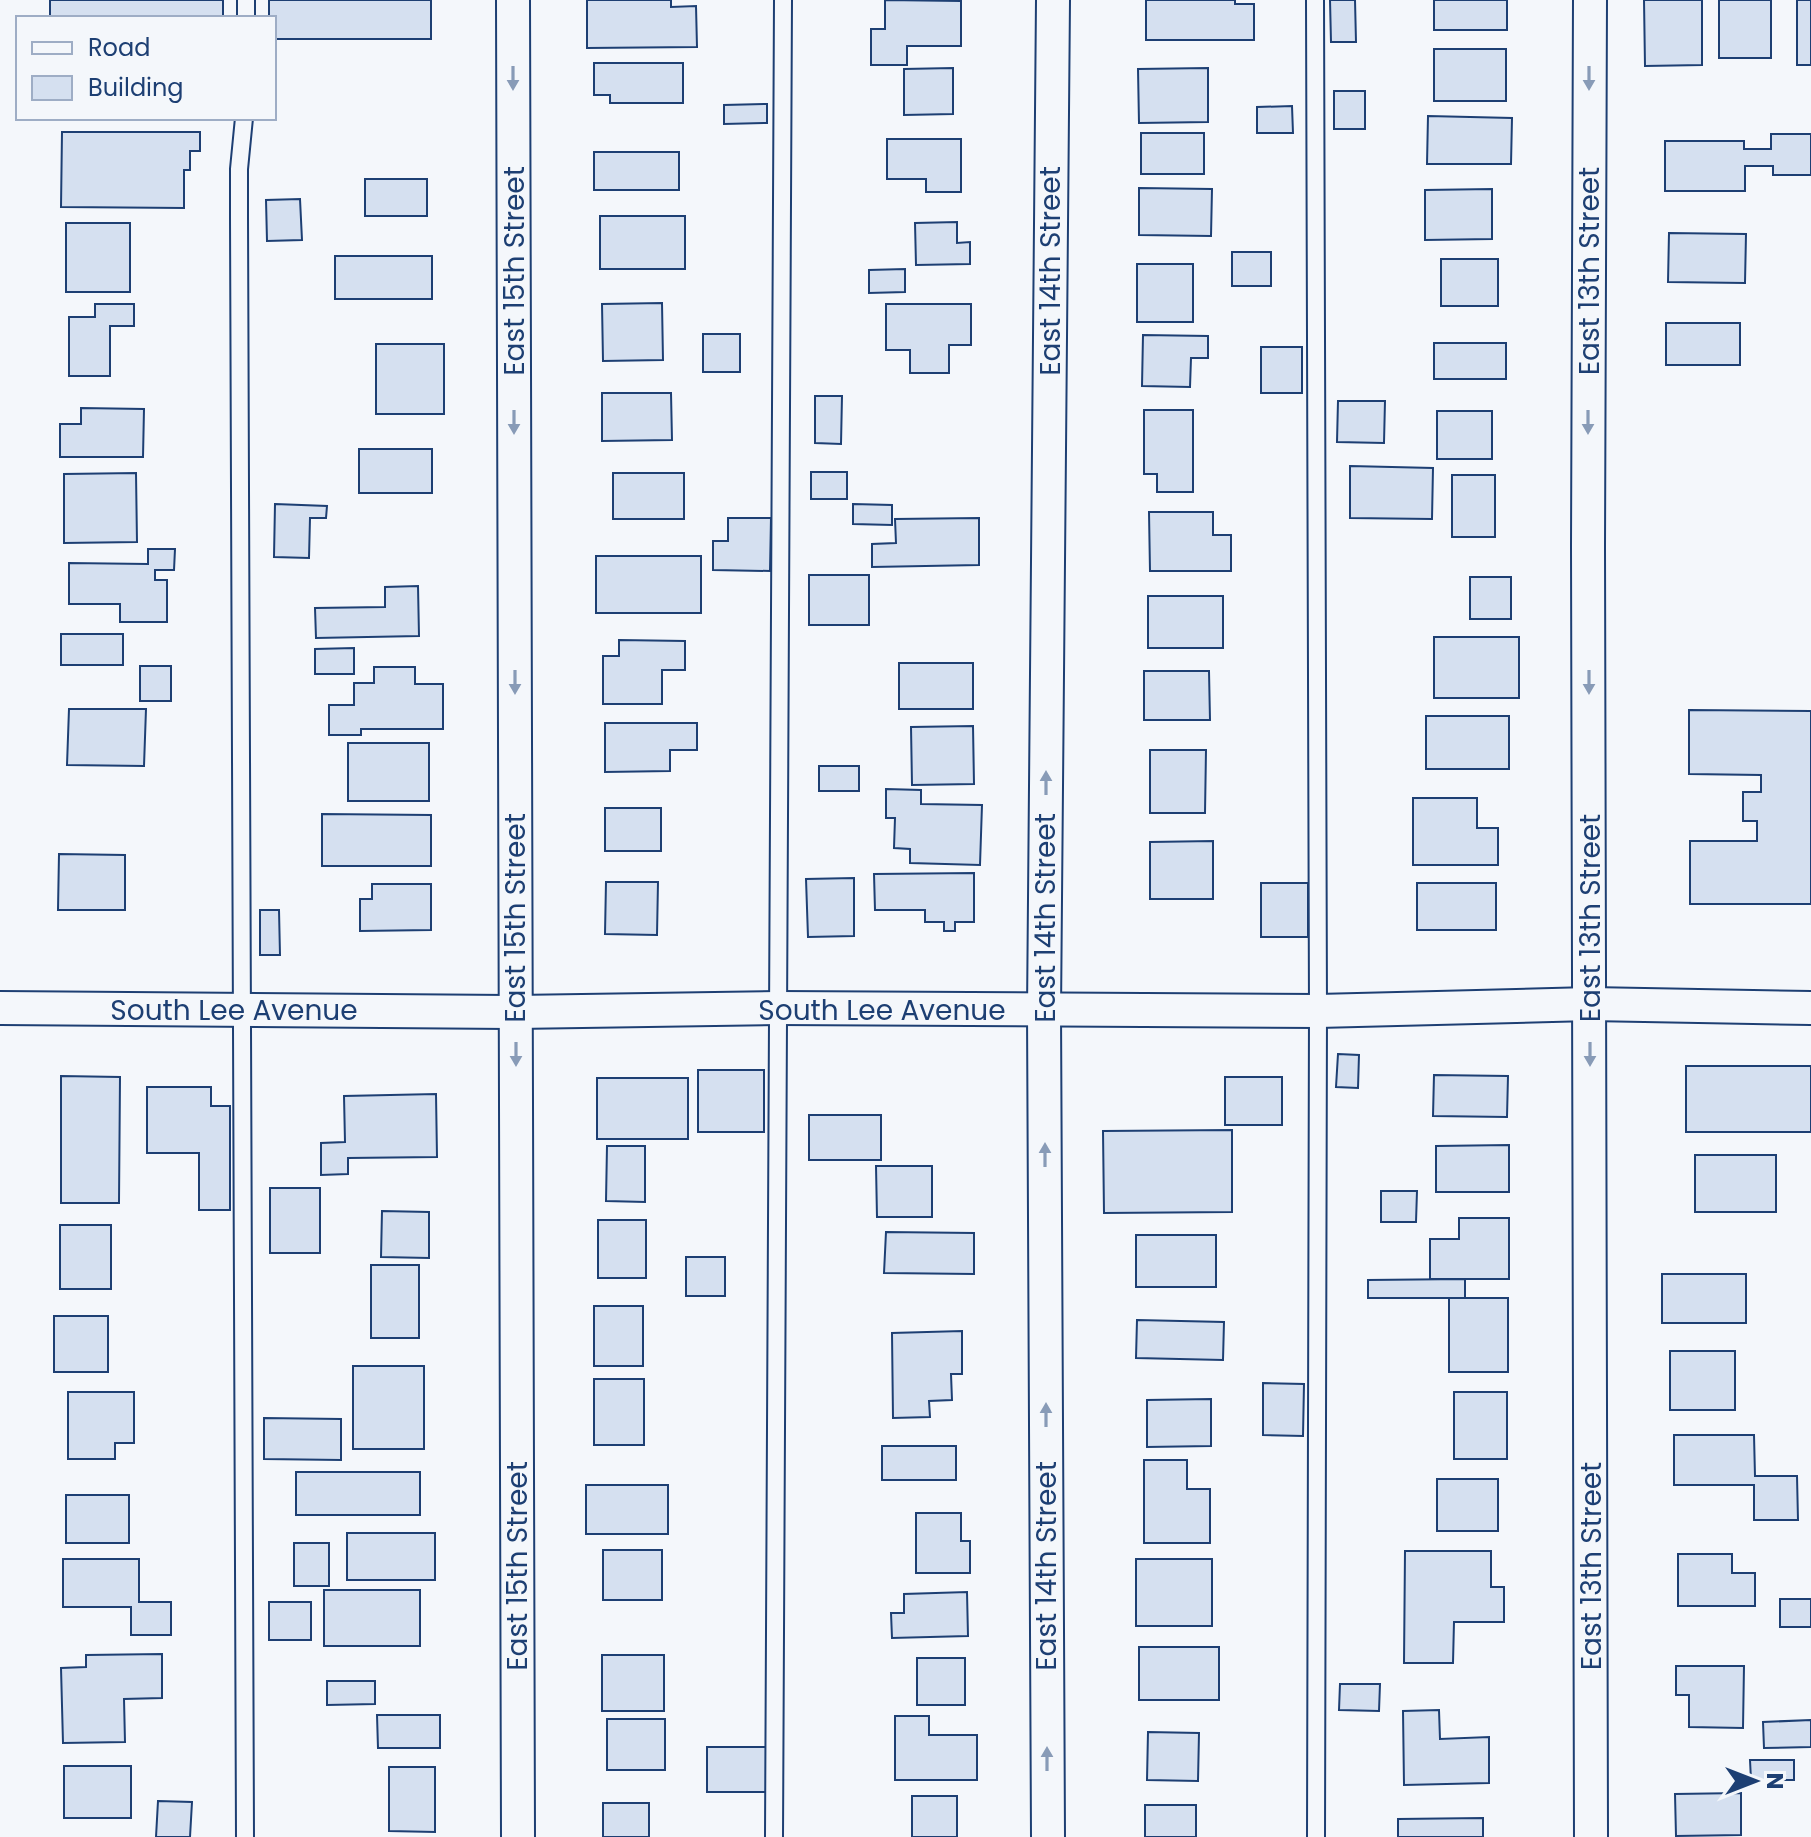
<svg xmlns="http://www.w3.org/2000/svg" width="1811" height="1837" viewBox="0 0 1811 1837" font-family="Poppins,sans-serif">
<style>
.building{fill:#d5e0f0;stroke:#1d3f73;stroke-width:2}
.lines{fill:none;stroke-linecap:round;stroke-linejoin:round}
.service-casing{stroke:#1d3f73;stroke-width:20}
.minor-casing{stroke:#1d3f73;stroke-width:36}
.service{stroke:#f4f7fb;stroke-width:16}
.minor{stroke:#f4f7fb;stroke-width:32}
.oneway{fill:#889bb7}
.labels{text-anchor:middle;stroke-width:6;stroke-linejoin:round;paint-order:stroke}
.street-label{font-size:28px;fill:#1d3f73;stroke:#f4f7fb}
</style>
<rect width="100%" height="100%" fill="#f4f7fb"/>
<g class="building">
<rect x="50" y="0" width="173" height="18"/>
<path d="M269 0H431V39H274V18H269Z"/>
<path d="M587 0H671V7L696 6 697 47 587 48Z"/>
<path d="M885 0 961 1V46H907V65H871V29H885Z"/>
<path d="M1146 0H1235V4H1254V40H1146Z"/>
<path d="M1330 0H1355L1356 42H1331Z"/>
<rect x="1434" y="0" width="73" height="30"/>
<path d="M1644 0H1702V65L1645 66Z"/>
<rect x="1719" y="0" width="52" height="58"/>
<rect x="1797" y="0" width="14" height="65"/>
<rect x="1434" y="49" width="72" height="52"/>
<path d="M594 63H683V103H610V95H594Z"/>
<path d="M953 68V114L904 115V69Z"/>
<path d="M1208 68V122L1139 123 1138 69Z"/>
<rect x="1334" y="91" width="31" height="38"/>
<path d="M767 104V123L724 124V105Z"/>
<path d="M1292 106 1293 133H1257V107Z"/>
<path d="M1428 116 1512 118 1511 164H1427Z"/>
<path d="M62 132H200V151H190V170H184V208L61 207Z"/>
<rect x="1141" y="133" width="63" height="41"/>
<path d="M1771 134H1811V175H1773V166H1745V191H1665V141H1744V149H1771Z"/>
<path d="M887 139H961V192H926V179H887Z"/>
<rect x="594" y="152" width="85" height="38"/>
<rect x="365" y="179" width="62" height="37"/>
<path d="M1139 188 1212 189 1211 236 1139 235Z"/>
<path d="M1492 189V239L1425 240V190Z"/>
<path d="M300 199 302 240 267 241 266 200Z"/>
<rect x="600" y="216" width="85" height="53"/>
<path d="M957 222V243L970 242V264L916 265 915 223Z"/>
<rect x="66" y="223" width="64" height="69"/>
<path d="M1669 233 1746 234 1745 283 1668 282Z"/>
<rect x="1232" y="252" width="39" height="34"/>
<rect x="335" y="256" width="97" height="43"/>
<rect x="1441" y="259" width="57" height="47"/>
<rect x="1137" y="264" width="56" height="58"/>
<path d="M905 269V292L869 293V270Z"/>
<path d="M662 303 663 360 603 361 602 304Z"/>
<path d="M95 304H134V326H110V376H69V317H95Z"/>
<path d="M886 304H971V345H949V373H910V350H886Z"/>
<rect x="1666" y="323" width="74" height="42"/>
<rect x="703" y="334" width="37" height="38"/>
<path d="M1143 335 1208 336V358H1191L1190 387 1142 386Z"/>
<rect x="1434" y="343" width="72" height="36"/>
<rect x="376" y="344" width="68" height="70"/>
<rect x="1261" y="347" width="41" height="46"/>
<path d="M602 393H671L672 440 602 441Z"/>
<path d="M815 396H842L841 444 815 443Z"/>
<path d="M1338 401H1385L1384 443 1337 442Z"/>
<path d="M81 408 144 409 143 457H60V424H81Z"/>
<path d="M1144 410H1193V492H1157V474H1144Z"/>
<rect x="1437" y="411" width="55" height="48"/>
<rect x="359" y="449" width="73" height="44"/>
<path d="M1350 466 1433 468 1432 519 1350 518Z"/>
<rect x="811" y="472" width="36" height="27"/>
<path d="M136 473 137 542 64 543V474Z"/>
<rect x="613" y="473" width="71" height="46"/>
<rect x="1452" y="475" width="43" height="62"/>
<path d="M275 504 327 506 326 518H310L309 558 274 557Z"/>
<path d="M853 504 892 505V525L853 524Z"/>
<path d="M1149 512H1213V535H1231V571H1150Z"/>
<path d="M728 518H771L770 571 713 570V541H728Z"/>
<path d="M979 518V565L872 567V544L896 543 895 519Z"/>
<path d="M148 549H175L174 570H155V580H167V622H120V604H69V563L148 564Z"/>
<rect x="596" y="556" width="105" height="57"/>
<rect x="809" y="575" width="60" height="50"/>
<rect x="1470" y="577" width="41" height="42"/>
<path d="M418 586 419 636 316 638 315 608 385 607V587Z"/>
<rect x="1148" y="596" width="75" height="52"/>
<rect x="61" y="634" width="62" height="31"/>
<rect x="1434" y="637" width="85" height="61"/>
<path d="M619 640 685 641V670H662V704H603V656H619Z"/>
<path d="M354 648V674H315V649Z"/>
<rect x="899" y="663" width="74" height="46"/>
<rect x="140" y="666" width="31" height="35"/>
<path d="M374 667H415V684H443V729H361V735H329V705H354V683H374Z"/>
<path d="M1144 671H1209L1210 720H1144Z"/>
<path d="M69 709H146L144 766 67 765Z"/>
<path d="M1689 710 1811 711V904H1690V841H1757V821H1743V792H1761V775L1689 774Z"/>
<rect x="1426" y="716" width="83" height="53"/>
<path d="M605 723H697V750H670V771L605 772Z"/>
<path d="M973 726 974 784 912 785 911 727Z"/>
<rect x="348" y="743" width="81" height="58"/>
<path d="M1150 750H1206L1205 813H1150Z"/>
<rect x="819" y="766" width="40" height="25"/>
<path d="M886 789 921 790V804L982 805 980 865 910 863V849L894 848 895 818H886Z"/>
<path d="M1413 798H1477V828H1498V865H1413Z"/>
<rect x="605" y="808" width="56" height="43"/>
<path d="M322 814 431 815V866H322Z"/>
<path d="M1213 841V899H1150V842Z"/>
<path d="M59 854 125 855V910H58Z"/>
<path d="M974 873V922H955V931H944V922H925V910H875L874 874Z"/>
<path d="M854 878V936L808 937 806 879Z"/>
<path d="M606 882H658L657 935 605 934Z"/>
<rect x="1261" y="883" width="47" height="54"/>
<rect x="1417" y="883" width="79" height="47"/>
<path d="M372 884H431V930L360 931V899H372Z"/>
<path d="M260 910H279L280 955H260Z"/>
<path d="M1338 1054 1359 1055 1358 1088 1336 1087Z"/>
<rect x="1686" y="1066" width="125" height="66"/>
<rect x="698" y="1070" width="66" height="62"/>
<path d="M1434 1075 1508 1076 1507 1117 1433 1116Z"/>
<path d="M61 1076 120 1077 119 1203H61Z"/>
<rect x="1225" y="1077" width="57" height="48"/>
<rect x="597" y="1078" width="91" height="61"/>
<path d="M147 1087H211V1106H230V1210H199V1153H147Z"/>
<path d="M436 1094 437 1157 348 1158V1174L321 1175V1143L345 1142 344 1096Z"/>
<rect x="809" y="1115" width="72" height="45"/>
<path d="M1232 1130V1212L1104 1213 1103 1131Z"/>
<path d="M1509 1145V1192H1436V1146Z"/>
<path d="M607 1146H645V1202L606 1201Z"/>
<rect x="1695" y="1155" width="81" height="57"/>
<path d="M876 1166H932V1217H877Z"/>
<rect x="270" y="1188" width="50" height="65"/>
<path d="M1381 1191H1417L1416 1222H1381Z"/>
<path d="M382 1211 429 1212V1258L381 1257Z"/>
<path d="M1459 1218H1509V1279H1430V1239H1459Z"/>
<rect x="598" y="1220" width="48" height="58"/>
<rect x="60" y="1225" width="51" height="64"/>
<path d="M886 1232 974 1233V1274L884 1273Z"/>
<rect x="1136" y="1235" width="80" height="52"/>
<rect x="686" y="1257" width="39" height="39"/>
<rect x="371" y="1265" width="48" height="73"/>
<rect x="1662" y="1274" width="84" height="49"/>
<path d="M1465 1279V1298H1368V1280Z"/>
<rect x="1449" y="1298" width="59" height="74"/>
<rect x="594" y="1306" width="49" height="60"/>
<rect x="54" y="1316" width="54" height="56"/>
<path d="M1137 1320 1224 1322 1223 1360 1136 1358Z"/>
<path d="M962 1331V1374H951L952 1400 929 1401 930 1417 893 1418 892 1333Z"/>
<rect x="1670" y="1351" width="65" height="59"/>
<rect x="353" y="1366" width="71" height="83"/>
<rect x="594" y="1379" width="50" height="66"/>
<path d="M1263 1383 1304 1384 1303 1436 1263 1435Z"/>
<path d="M68 1392H134V1443H115V1459H68Z"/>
<rect x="1454" y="1392" width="53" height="67"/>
<path d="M1211 1399V1446L1147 1447V1400Z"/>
<path d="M264 1418 341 1419V1460L264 1459Z"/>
<path d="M1674 1435H1754L1755 1476H1797L1798 1520H1754V1485H1674Z"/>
<rect x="882" y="1446" width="74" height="34"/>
<path d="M1144 1460H1187V1489H1210V1543H1144Z"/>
<rect x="296" y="1472" width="124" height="43"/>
<rect x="1437" y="1479" width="61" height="52"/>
<rect x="586" y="1485" width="82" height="49"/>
<rect x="66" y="1495" width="63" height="48"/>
<path d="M916 1513H961V1541H970V1573H916Z"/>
<rect x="347" y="1533" width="88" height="47"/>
<rect x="294" y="1543" width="35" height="43"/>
<rect x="603" y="1550" width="59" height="50"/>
<path d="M1405 1551H1491V1587H1504V1622H1454L1453 1663H1404Z"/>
<path d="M1678 1554H1732V1573H1755V1606H1678Z"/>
<path d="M63 1559H139V1602H171V1635H131V1607H63Z"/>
<rect x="1136" y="1559" width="76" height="67"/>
<rect x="324" y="1590" width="96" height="56"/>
<path d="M967 1592 968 1636 892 1638 891 1613H904V1594Z"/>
<rect x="1780" y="1599" width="31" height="28"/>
<rect x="269" y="1602" width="42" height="38"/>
<rect x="1139" y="1647" width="80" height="53"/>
<path d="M162 1654V1698L124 1699 125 1742 63 1743 61 1668 86 1667V1655Z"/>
<rect x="602" y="1655" width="62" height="56"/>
<rect x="917" y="1658" width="48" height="47"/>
<path d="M1676 1666H1744L1743 1728 1689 1727V1695H1676Z"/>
<path d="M327 1681H375V1704L327 1705Z"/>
<path d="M1340 1684H1380L1379 1711 1339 1710Z"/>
<path d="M1439 1710 1440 1739 1489 1737V1783L1404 1785 1403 1711Z"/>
<path d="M377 1715H440V1748H378Z"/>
<path d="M895 1716H929V1735H977V1780H895Z"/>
<rect x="607" y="1719" width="58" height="51"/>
<path d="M1811 1720V1747L1764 1748 1763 1722Z"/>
<path d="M1148 1732 1199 1733 1198 1781 1147 1780Z"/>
<rect x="707" y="1747" width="60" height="45"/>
<path d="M1750 1760H1794V1780H1751Z"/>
<rect x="64" y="1766" width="67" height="52"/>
<path d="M389 1767H435V1832L389 1831Z"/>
<path d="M1741 1793V1835L1676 1836 1675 1794Z"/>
<rect x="912" y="1796" width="45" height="41"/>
<path d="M158 1801 192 1802 190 1837H156Z"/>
<rect x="603" y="1803" width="46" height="34"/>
<rect x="1145" y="1805" width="51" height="32"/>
<path d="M1483 1818V1837H1398V1819Z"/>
</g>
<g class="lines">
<defs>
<g id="service">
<path d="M246 0V18"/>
<path d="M1315 0 1318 1011 1316 1837"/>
<path d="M244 118 239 169V217L245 1837"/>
<path d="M774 1837 783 0"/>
</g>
<g id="minor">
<path d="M513 0 518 1837"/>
<path d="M1590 0 1588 546 1591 1837"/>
<path d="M0 1008 516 1012 778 1008 1318 1011 1590 1004 1811 1008"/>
<path d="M1048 1837 1044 1011 1053 0"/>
</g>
</defs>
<use href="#service" class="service-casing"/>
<use href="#minor" class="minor-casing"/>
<use href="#service" class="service"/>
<use href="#minor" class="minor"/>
</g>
<defs><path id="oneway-solid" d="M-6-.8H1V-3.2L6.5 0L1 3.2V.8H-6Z" transform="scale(2)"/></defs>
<g class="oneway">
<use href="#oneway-solid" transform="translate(513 78) rotate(90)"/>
<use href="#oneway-solid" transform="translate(1589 78) rotate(90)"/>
<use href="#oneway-solid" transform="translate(514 422) rotate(90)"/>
<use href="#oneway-solid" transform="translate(1588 422) rotate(90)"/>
<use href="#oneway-solid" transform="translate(515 682) rotate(90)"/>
<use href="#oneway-solid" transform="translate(1589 682) rotate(90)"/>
<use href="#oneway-solid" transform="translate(1046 783) rotate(-90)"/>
<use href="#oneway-solid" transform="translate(516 1054) rotate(90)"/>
<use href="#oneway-solid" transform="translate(1590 1054) rotate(90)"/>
<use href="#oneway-solid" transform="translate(1045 1155) rotate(-90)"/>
<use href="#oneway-solid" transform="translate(1046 1415) rotate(-90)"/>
<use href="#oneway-solid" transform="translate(1047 1759) rotate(-90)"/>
</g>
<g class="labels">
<g class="street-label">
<text transform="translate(514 271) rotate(-90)" y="10">East 15th Street</text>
<text transform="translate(1050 271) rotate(-90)" y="10">East 14th Street</text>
<text transform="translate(1589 271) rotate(-90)" y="10">East 13th Street</text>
<text transform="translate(515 918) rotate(-90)" y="10">East 15th Street</text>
<text transform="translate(1045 918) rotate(-90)" y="10">East 14th Street</text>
<text transform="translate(1590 918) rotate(-90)" y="10">East 13th Street</text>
<text x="234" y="1020">South Lee Avenue</text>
<text x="882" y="1020">South Lee Avenue</text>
<text transform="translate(517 1566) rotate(-90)" y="10">East 15th Street</text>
<text transform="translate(1046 1566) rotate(-90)" y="10">East 14th Street</text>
<text transform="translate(1591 1566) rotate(-90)" y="10">East 13th Street</text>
</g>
</g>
<rect x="16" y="16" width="260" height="104" fill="#f4f7fb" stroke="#9eadc5" stroke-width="2"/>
<rect x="32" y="42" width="40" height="12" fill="#f4f7fb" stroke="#9eadc5" stroke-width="2"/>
<text x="88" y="56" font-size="24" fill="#1d3f73">Road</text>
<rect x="32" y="76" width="40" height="24" fill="#d5e0f0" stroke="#9eadc5" stroke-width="2"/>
<text x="88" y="96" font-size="24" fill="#1d3f73">Building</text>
<g transform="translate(1755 1781) rotate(90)" stroke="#f4f7fb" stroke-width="6" paint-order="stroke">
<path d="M0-6L14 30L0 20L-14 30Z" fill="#1d3f73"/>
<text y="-12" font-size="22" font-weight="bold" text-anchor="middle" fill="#1d3f73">N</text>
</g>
</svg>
